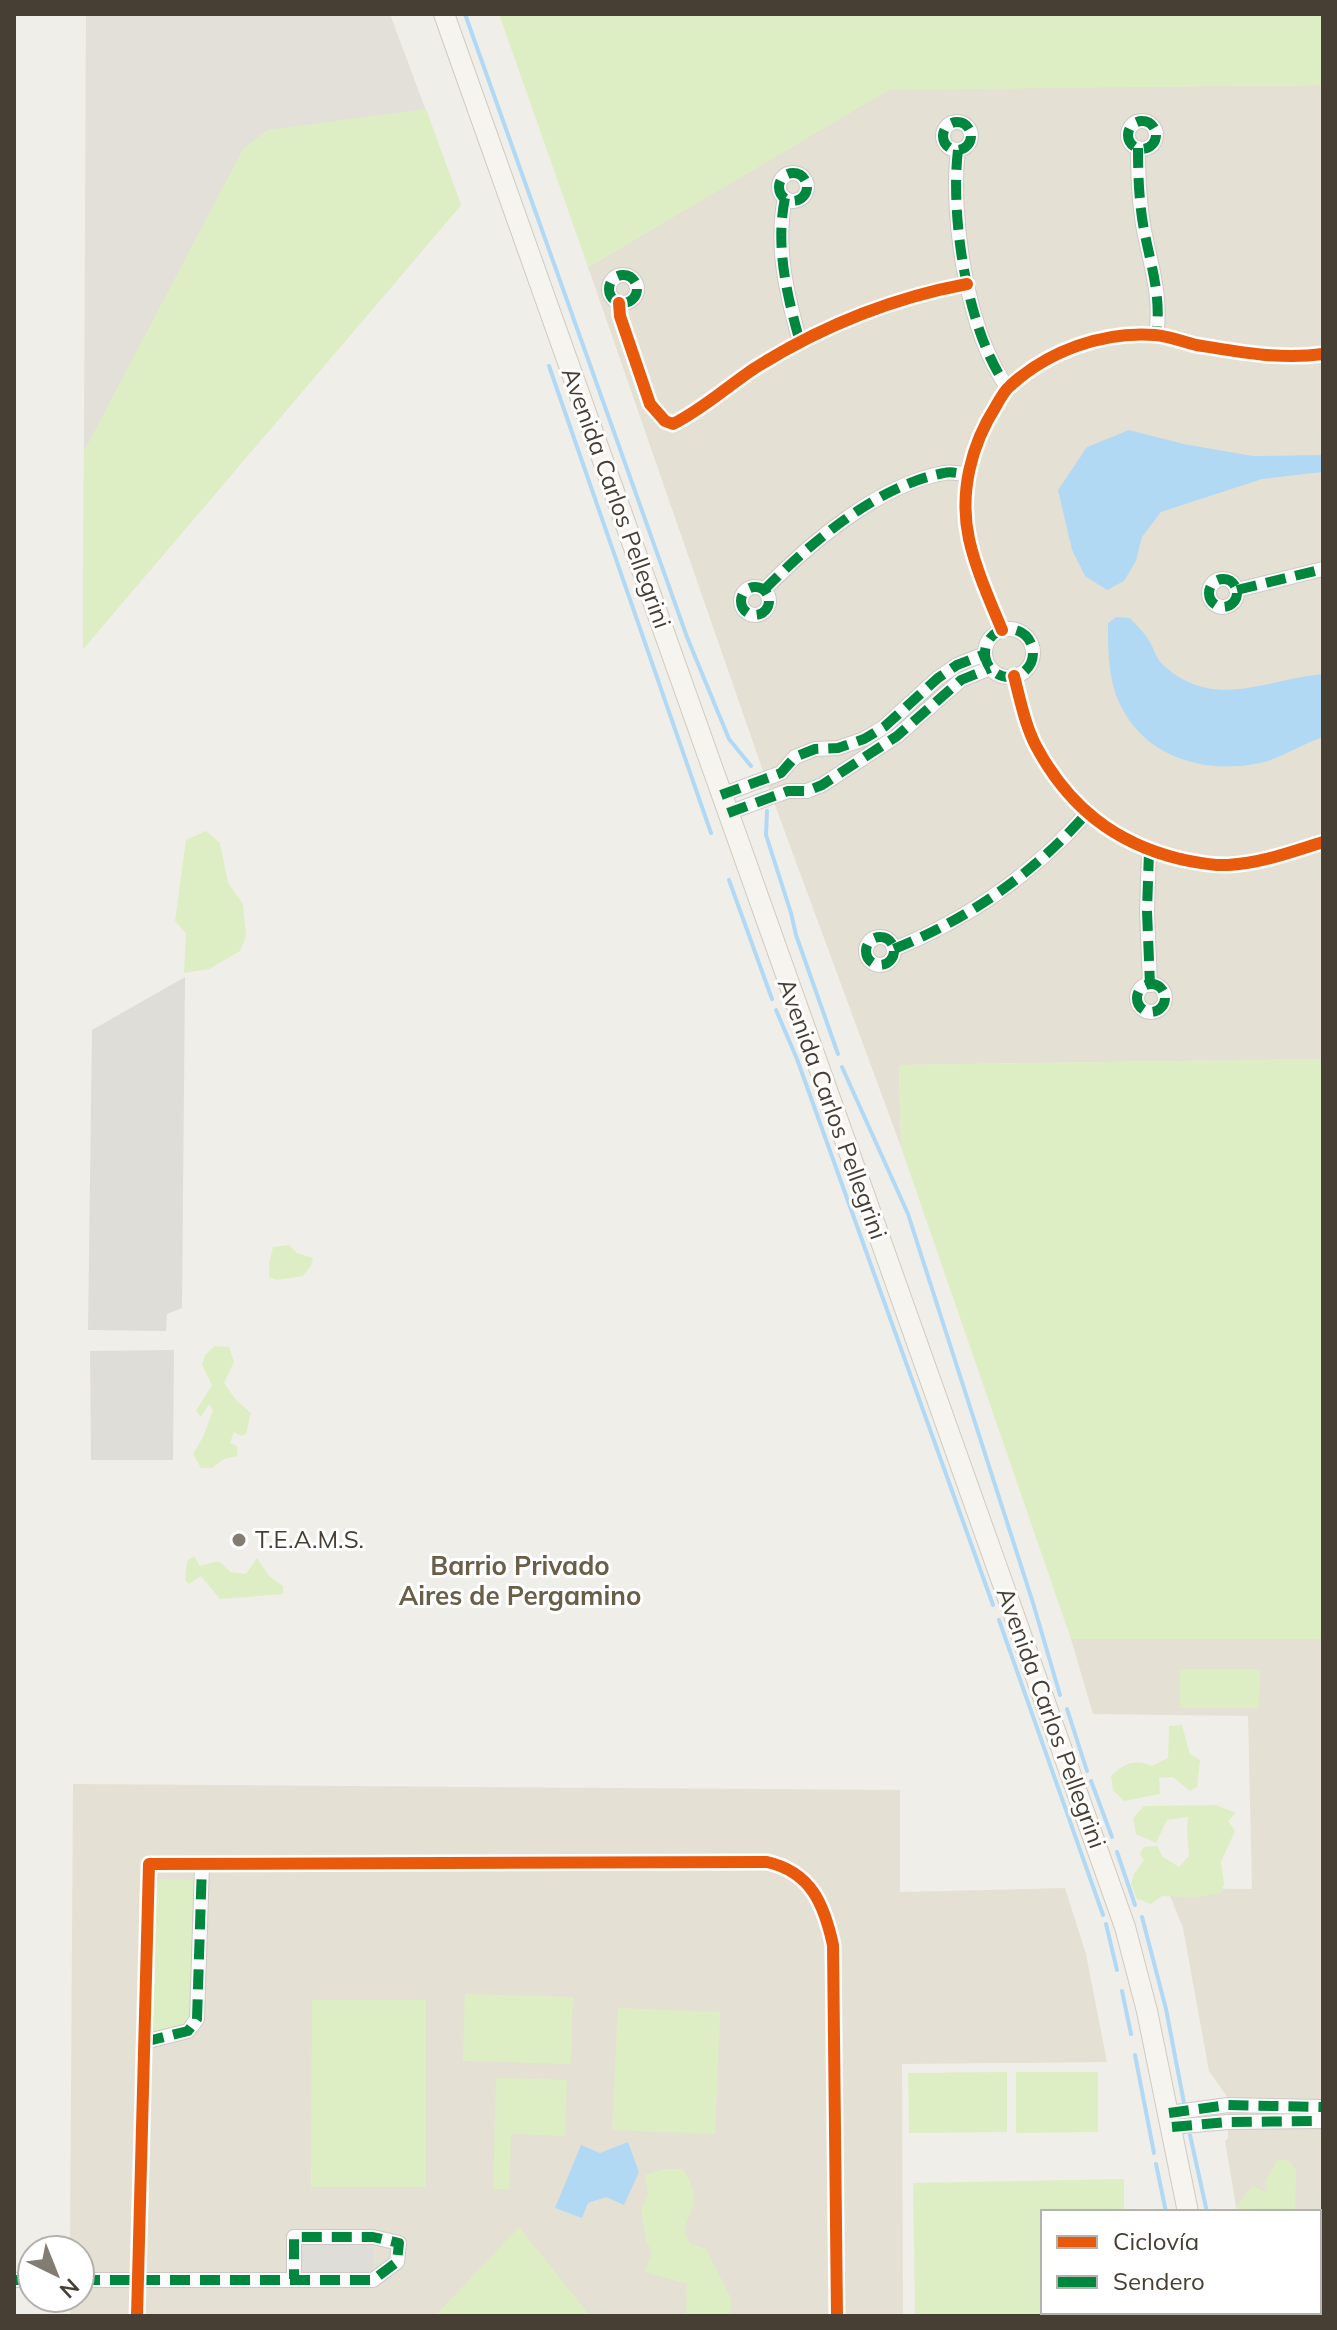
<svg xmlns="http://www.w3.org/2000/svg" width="1337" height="2330" viewBox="0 0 1337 2330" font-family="Mulish,sans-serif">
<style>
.residential{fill:#e5e0d4}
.industrial{fill:#e3dfd9}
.green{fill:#ddeec4}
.parking{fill:#dfddd8}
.water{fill:#b2d9f4}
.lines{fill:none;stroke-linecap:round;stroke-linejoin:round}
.stream{stroke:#b2d9f4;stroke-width:4}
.street-casing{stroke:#cccac4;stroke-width:16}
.secondary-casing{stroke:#d0cbbe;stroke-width:22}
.street{stroke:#fdfcfc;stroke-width:14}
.secondary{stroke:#f6f4ee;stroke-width:20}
.quiet{stroke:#00873e;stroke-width:10;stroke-dasharray:20 10;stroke-linecap:butt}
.cycleway-casing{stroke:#fff;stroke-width:17}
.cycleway{stroke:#e8590c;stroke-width:12}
.poi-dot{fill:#827c72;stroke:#fff;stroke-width:3}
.labels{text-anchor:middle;stroke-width:6;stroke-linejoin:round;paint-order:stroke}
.street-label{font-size:24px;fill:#473f33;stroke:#fff}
.poi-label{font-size:24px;fill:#473f33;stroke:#fff;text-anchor:start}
.neighbourhood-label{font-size:26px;font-weight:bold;fill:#6b5e49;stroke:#fff}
</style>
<rect width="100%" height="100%" fill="#f0eee8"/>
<g class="residential">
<path d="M1323 85V1059L899 1065 901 1147 772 797 588 267 889 89Z"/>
<path d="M1323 1638V2316H1257L1256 2312H1319V2212H1237L1225 2141 1228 2138V2098L1209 2071 1183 1928 1167 1888 1252 1889 1248 1716 1093 1714 1071 1639Z"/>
<path d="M73 1784 900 1790V1892L1065 1888 1086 1954 1107 2062 902 2064 903 2316H70V2298H80V2250H70Z"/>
</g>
<path class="industrial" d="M86 14H390L461 205 83 649Z"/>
<g class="green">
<path d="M499 14H1323V85L889 90 588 267Z"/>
<path d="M426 109 461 205 83 649 84 451 243 149 267 130Z"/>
<path d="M206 831 220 843 228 883 243 904 246 936 240 951 209 969 184 973 186 933 175 921 186 840Z"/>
<path d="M1323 1059V1639H1071L901 1147 899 1065Z"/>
<path d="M289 1245 297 1253 313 1258 311 1266 303 1276 277 1280 269 1277V1263L273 1247Z"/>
<path d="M215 1346 229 1347 234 1362 224 1383 236 1400 251 1413 246 1434 241 1436 234 1432 230 1443 237 1446V1456L224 1459 212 1468H201L193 1454 203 1437 213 1410 209 1404 201 1417 196 1411 212 1385 202 1365 205 1355Z"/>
<path d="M194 1556 200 1566C217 1563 217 1556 230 1572L246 1574 257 1558 269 1576 283 1586V1594L220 1599 201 1576 189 1584 185 1580 187 1561Z"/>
<path d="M1180 1669H1260L1259 1708H1180Z"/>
<path d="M1182 1725 1190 1754 1200 1760 1197 1787 1190 1791 1173 1777 1159 1778 1160 1794 1124 1801 1113 1790 1111 1776C1125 1763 1134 1759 1152 1766L1168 1758 1169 1726Z"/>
<path d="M1216 1805 1236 1813 1228 1821 1235 1831 1221 1862 1224 1884 1221 1893 1196 1897 1162 1896 1151 1904 1137 1899 1131 1884 1134 1874 1144 1860 1140 1854 1144 1847 1157 1846 1163 1857 1179 1867 1189 1856 1187 1829 1188 1817 1167 1820 1156 1843 1136 1834 1133 1818 1144 1806Z"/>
<path d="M155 1879 194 1880 192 2015 185 2024 151 2033Z"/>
<path d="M465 1994 573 1997 571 2064 463 2061Z"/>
<path d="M312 2000H426V2187H311Z"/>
<path d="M618 2008 720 2012 715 2134 612 2130Z"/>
<path d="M1007 2072V2132L909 2133 908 2073Z"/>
<path d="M1016 2072H1098V2132L1016 2133Z"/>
<path d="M496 2078 567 2080 565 2136 511 2134 509 2189H493Z"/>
<path d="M1278 2159 1289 2161 1296 2170 1295 2210 1293 2212H1233L1252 2186 1267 2192 1265 2182Z"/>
<path d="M666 2169H683C700 2195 694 2202 684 2230L690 2244 706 2249 732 2300 729 2316H686L687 2284 645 2272 652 2252 646 2241 641 2210 648 2194 645 2175Z"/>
<path d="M1124 2179V2212H1043V2312H1125V2316H915L913 2183Z"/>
<path d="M519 2227 590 2316H435Z"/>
</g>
<g class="parking">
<path d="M185 977 182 1308 167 1314 166 1331 88 1330 92 1030Z"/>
<path d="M174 1350 173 1460H91L90 1351Z"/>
<path d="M294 2237H373V2280L294 2279Z"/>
</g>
<g class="water">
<path d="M1129 430 1184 444 1253 456 1323 455V472L1262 479 1161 512 1142 537 1136 561 1124 581 1107 590 1085 576 1072 550 1058 490 1087 447Z"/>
<path d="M1116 617 1130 618C1137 626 1145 633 1150 642 1154 649 1156 658 1162 664 1214 712 1265 679 1323 674V737C1302 744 1282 758 1260 763 1205 775 1143 757 1119 702 1108 678 1108 649 1108 623Z"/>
<path d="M628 2142 639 2172 624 2205 606 2197 588 2203 582 2218 555 2208 581 2145 600 2153Z"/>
</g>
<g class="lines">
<g class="stream">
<path d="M465 14 687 637 729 739 751 766"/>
<path d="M549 366 711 833"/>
<path d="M767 811 766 835 791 913 796 935 838 1054"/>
<path d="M729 880 772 999"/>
<path d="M776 1010 797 1059 993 1605"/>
<path d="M842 1067 908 1214 1033 1603 1060 1695"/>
<path d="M999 1620 1103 1915"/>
<path d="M1067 1709 1087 1771"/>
<path d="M1091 1781 1112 1837"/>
<path d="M1117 1852 1135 1905"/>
<path d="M1142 1917 1166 2009 1184 2103"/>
<path d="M1106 1924 1117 1970"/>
<path d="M1122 1991 1131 2034"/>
<path d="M1135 2055 1154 2153"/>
<path d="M1190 2135 1207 2212"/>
<path d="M1156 2164 1166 2212"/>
<path d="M1227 2312 1228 2316"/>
</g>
<defs>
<g id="street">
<circle cx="1142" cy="135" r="14"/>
<circle cx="957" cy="136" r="14"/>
<path d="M1138 148C1138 175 1139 203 1144 230 1151 266 1162 298 1156 335"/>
<path d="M958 150C950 216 967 333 1008 388"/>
<circle cx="793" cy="187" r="14"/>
<path d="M785 198C775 246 787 296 800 342"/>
<circle cx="623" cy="289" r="14"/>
<path d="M619 303 620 316 650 404 665 421 673 424C703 409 728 386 755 368 820 327 892 298 967 284"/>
<circle cx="1223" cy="593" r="14"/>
<circle cx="755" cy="601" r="14"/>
<path d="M764 590C810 543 878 485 944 473 952 471 961 474 969 475"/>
<path d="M1237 590 1323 569"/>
<circle cx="1009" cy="653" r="24"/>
<path d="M1002 630C990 601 976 570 969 539 959 493 971 445 996 406 1000 399 1004 391 1010 386 1048 351 1103 331 1155 335 1169 336 1183 342 1196 345 1238 352 1281 360 1323 354"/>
<path d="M1014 676C1020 699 1025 725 1036 746 1068 806 1114 843 1180 859 1195 862 1213 866 1228 865 1262 863 1291 852 1323 842"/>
<path d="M721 795 781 773 795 757 815 749 838 748 864 739 884 727 938 678 957 665 985 654"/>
<path d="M728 813 788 791H807L822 785 897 736 961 680 990 668"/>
<path d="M1149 851 1147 911 1150 985"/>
<circle cx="880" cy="951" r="14"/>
<path d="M894 949C970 918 1033 874 1087 813"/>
<circle cx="1151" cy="998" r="14"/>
<path d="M144 2042 188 2031 197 2019 202 1864"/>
<path d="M1169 2113 1228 2105 1323 2107"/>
<path d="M1172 2127 1228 2122 1323 2121"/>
<path d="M14 2280H32"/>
<path d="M80 2280H373L397 2262 399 2243 373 2237H294V2279"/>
<path d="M137 2316 149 1864 767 1862C811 1872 824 1904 833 1945L837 2316"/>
</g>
<g id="secondary">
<path d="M444 14 1125 1927 1147 2011 1188 2212"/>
<path d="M1208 2312 1209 2316"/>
</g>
</defs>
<use href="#street" class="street-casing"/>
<use href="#secondary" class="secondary-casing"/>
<use href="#street" class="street"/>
<use href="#secondary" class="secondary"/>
<g class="quiet">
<circle cx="1142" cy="135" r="14"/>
<circle cx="957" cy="136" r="14"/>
<path d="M1138 148C1138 175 1139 203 1144 230 1151 266 1162 298 1156 335"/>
<path d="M958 150C950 216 967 333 1008 388"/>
<circle cx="793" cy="187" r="14"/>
<path d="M785 198C775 246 787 296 800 342"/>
<circle cx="623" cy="289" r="14"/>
<circle cx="1223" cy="593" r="14"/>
<circle cx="755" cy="601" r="14"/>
<path d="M764 590C810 543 878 485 944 473 952 471 961 474 969 475"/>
<path d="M1237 590 1323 569"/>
<circle cx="1009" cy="653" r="24"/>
<path d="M721 795 781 773 795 757 815 749 838 748 864 739 884 727 938 678 957 665 985 654"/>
<path d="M728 813 788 791H807L822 785 897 736 961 680 990 668"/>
<path d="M1149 851 1147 911 1150 985"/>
<circle cx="880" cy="951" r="14"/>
<path d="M894 949C970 918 1033 874 1087 813"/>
<circle cx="1151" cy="998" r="14"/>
<path d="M144 2042 188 2031 197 2019 202 1864"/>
<path d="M1169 2113 1228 2105 1323 2107"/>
<path d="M1172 2127 1228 2122 1323 2121"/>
<path d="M14 2280H32"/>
<path d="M80 2280H373L397 2262 399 2243 373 2237H294V2279"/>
</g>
<defs>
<g id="cycleway">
<path d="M619 303 620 316 650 404 665 421 673 424C703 409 728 386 755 368 820 327 892 298 967 284"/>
<path d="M1002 630C990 601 976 570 969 539 959 493 971 445 996 406 1000 399 1004 391 1010 386 1048 351 1103 331 1155 335 1169 336 1183 342 1196 345 1238 352 1281 360 1323 354"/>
<path d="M1014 676C1020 699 1025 725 1036 746 1068 806 1114 843 1180 859 1195 862 1213 866 1228 865 1262 863 1291 852 1323 842"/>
<path d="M137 2316 149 1864 767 1862C811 1872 824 1904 833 1945L837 2316"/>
</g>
</defs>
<use href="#cycleway" class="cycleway-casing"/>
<use href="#cycleway" class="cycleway"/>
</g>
<circle class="poi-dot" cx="239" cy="1540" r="8"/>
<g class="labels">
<g class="street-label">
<text transform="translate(616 498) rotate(70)" y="8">Avenida Carlos Pellegrini</text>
<text transform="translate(832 1109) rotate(70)" y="8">Avenida Carlos Pellegrini</text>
<text transform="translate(1051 1718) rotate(70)" y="8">Avenida Carlos Pellegrini</text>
</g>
<g class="poi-label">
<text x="255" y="1548">T.E.A.M.S.</text>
</g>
<g class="neighbourhood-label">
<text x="520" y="1575">Barrio Privado<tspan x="520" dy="30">Aires de Pergamino</tspan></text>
</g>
</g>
<rect width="1337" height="2330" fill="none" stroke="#473f33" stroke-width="32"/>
<rect x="1041" y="2210" width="280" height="104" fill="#ffffff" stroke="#b5b2ad" stroke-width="2"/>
<rect x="1057" y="2236" width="40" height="12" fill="#e8590c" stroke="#b5b2ad" stroke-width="2"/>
<text x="1113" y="2250" font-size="24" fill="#473f33">Ciclovía</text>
<rect x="1057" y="2276" width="40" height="12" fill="#00873e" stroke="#b5b2ad" stroke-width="2"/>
<text x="1113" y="2290" font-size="24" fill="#473f33">Sendero</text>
<g transform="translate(56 2274) rotate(137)"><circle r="38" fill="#ffffff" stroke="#b5b2ad" stroke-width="2"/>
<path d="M0-6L14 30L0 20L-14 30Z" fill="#827c72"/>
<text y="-12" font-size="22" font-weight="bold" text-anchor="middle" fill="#473f33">N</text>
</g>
</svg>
